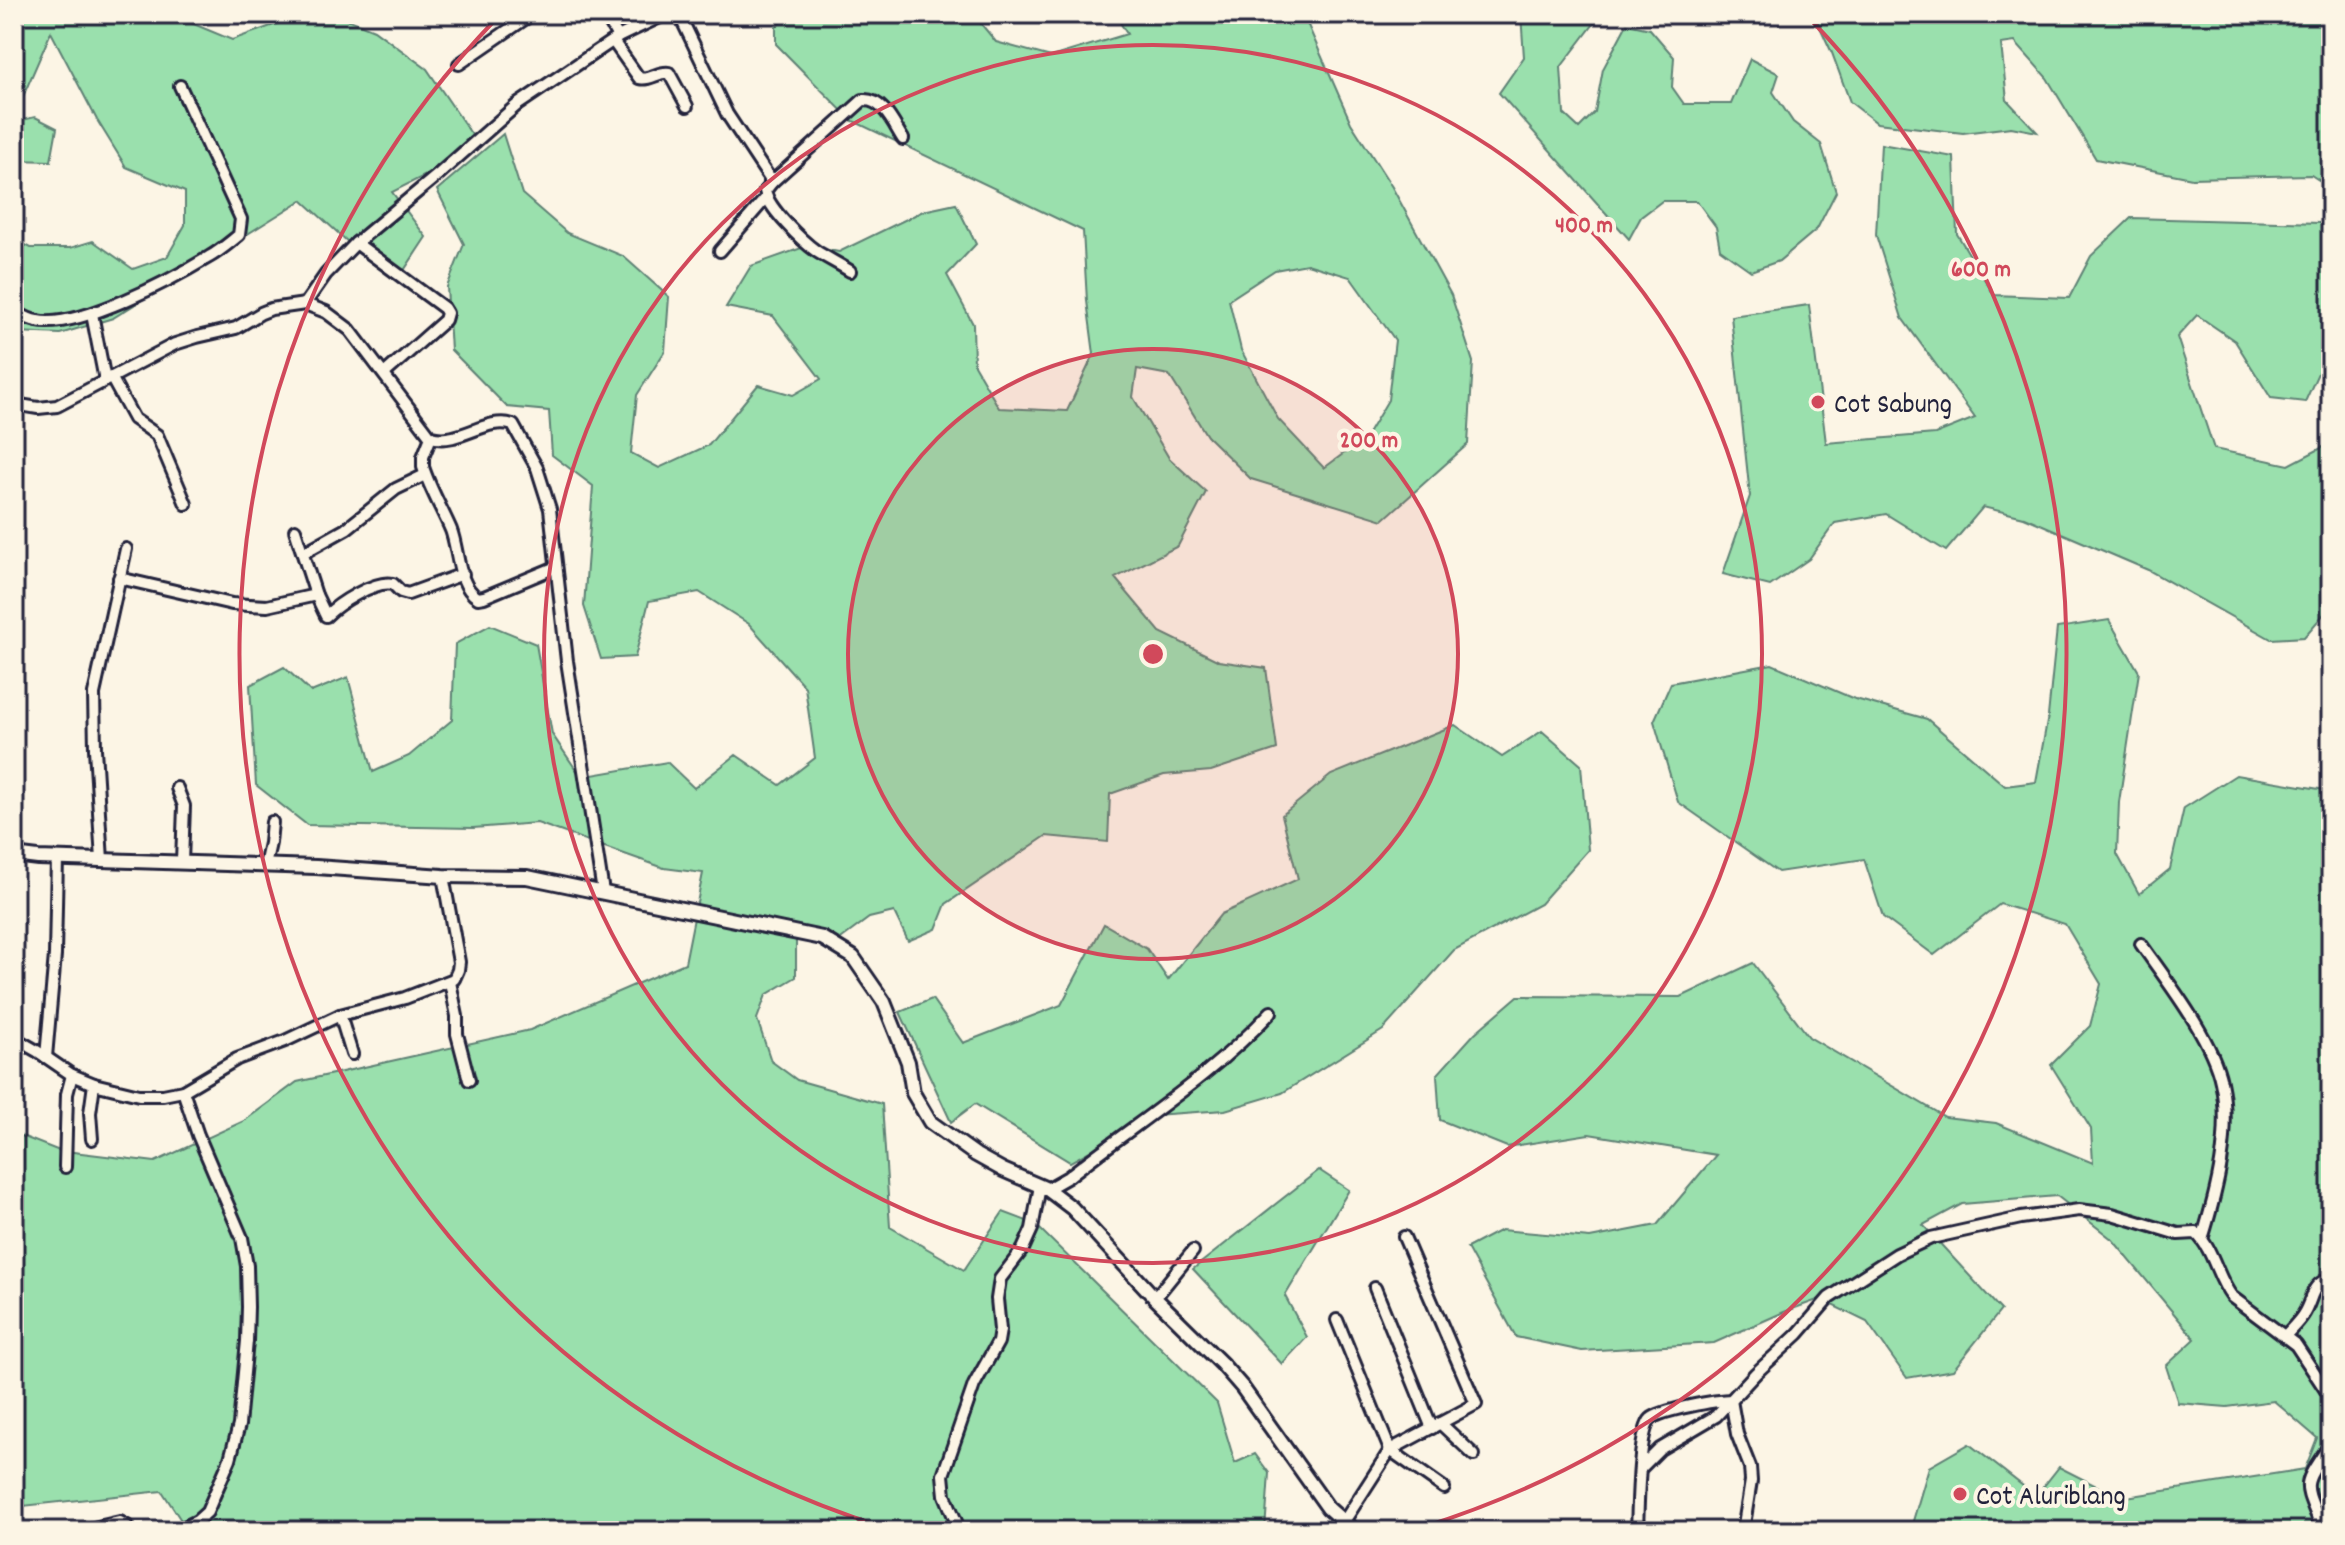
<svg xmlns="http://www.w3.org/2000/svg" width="2345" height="1545" viewBox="0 0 2345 1545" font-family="Dekko,sans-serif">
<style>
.green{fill:#9ae0ad;stroke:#5e8174;stroke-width:2;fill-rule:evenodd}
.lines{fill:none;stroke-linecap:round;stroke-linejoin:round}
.minor-casing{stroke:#22223b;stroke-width:16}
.tertiary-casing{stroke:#22223b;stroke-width:18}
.minor{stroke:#fcf5e5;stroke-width:10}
.tertiary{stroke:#fcf5e5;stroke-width:12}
.ring{fill:none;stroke:#d1495b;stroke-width:4}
.poi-dot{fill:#d1495b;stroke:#fcf5e5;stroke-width:3}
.labels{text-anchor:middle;stroke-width:8;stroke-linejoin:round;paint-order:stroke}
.poi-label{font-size:28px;fill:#22223b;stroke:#fcf5e5;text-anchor:start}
.centre{fill:#d1495b;stroke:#fcf5e5;stroke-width:4}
.ring-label{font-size:24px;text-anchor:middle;font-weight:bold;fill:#d1495b;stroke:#fcf5e5;stroke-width:8;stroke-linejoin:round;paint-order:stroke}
</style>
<rect width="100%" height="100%" fill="#fcf5e5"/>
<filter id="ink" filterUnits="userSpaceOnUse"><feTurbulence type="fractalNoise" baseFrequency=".0125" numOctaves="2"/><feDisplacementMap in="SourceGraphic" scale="16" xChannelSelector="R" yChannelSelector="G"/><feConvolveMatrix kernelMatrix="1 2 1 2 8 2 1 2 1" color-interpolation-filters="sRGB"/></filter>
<g filter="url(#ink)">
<g class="green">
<path d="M14 14H184V20L232 40 296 17 335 14 374 30 427 69 472 135 428 174 392 192 426 237 399 278 349 243 302 200 113 318 60 334 17 332 14 330V239L31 248H70L93 241 133 269 167 257 185 225V192L126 167 97 120 51 32 18 108 14 105Z"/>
<path d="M794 14H973L996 42 1051 57 1127 34 1115 14H1303L1351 123 1392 187 1451 295 1473 362 1468 444 1383 520 1251 479 1207 436 1169 375 1137 369 1133 397 1169 458 1206 492 1178 546 1115 578 1160 632 1219 661 1266 668 1277 749 1211 771 1164 775 1110 794 1108 842 1046 836 946 904 936 929 908 941 894 912 869 918 834 944 796 932V977L766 995 757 1019 771 1061 797 1080 882 1104 890 1227 964 1270 1003 1212 1035 1224 1217 1403 1235 1463 1255 1454 1269 1473 1265 1531H188L162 1491 14 1507V1133L57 1150 155 1162 244 1121 297 1082 530 1030 685 963 703 873 664 868 537 823 473 828 307 825 256 785 250 685 284 667 311 692 348 677 373 772 409 756 452 720 455 644 490 625 536 644 552 734 581 777 667 762 694 788 736 755 780 785 815 758 805 687 749 624 699 592 649 601 635 657 601 659 584 606 593 486 552 455 549 411 507 407 451 350 447 287 464 244 437 190 503 134 522 194 567 233 623 256 669 297 665 351 637 395 631 453 659 468 709 445 758 385 793 395 821 379 773 316 726 307 751 266 807 246 839 252 923 211 956 204 976 244 947 275 973 324 974 365 999 408 1067 411 1094 354 1087 301 1083 231 851 120 776 44V26ZM1307 264 1350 277 1395 340 1388 400 1366 437 1324 468 1278 419 1241 350 1229 300 1275 270Z"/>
<path d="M1521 14H1597L1596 21 1561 67 1564 114 1579 128 1595 112 1603 69 1627 24 1650 29 1674 57 1672 87 1684 104H1731L1750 59 1779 74 1773 92 1793 122 1821 144 1836 192 1817 229 1779 261 1751 271 1720 249 1716 227 1697 201H1662L1641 217 1629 239 1499 93 1524 57Z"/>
<path d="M1814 14H2331V188L2311 175 2192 178 2096 159 2047 78 2015 42 2001 44 2007 100 2037 132 2011 127 1963 133 1877 123 1850 102 1832 53Z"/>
<path d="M35 117 57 128 51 161 14 160V122Z"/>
<path d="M1881 144 1954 157 1957 234 1994 295 2069 298 2091 256 2131 218 2320 223 2331 237V344L2305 402 2271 398 2235 341 2197 315 2177 337 2214 449 2289 465 2331 443V606L2304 637 2271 639 2148 570 2024 517 1983 507 1946 551 1886 514 1835 523 1809 559 1770 586 1723 574 1750 496 1731 316 1809 305 1826 443 1935 434 1975 418 1902 318 1876 235Z"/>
<path d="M2109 620 2139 672 2119 802 2117 854 2139 894 2170 869 2184 808 2236 775 2325 790 2331 800V1531H1923L1913 1521 1929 1467 1969 1444 2036 1496 2059 1467 2120 1498 2305 1469 2317 1438 2274 1401 2227 1407 2178 1403 2166 1366 2195 1339 2113 1240 2057 1196 1962 1204 1923 1225 2001 1310 1953 1370 1907 1378 1867 1322 1820 1299 1784 1312 1714 1343 1582 1351 1516 1337 1467 1248 1501 1230 1590 1238 1657 1225 1716 1155 1589 1134 1507 1147 1440 1120 1437 1075 1475 1033 1518 996 1681 997 1753 963 1809 1037 1945 1117 1996 1123 2093 1163 2091 1129 2051 1065 2090 1026 2101 984 2065 924 2000 904 1934 955 1883 917 1864 859 1778 872 1678 802 1654 721 1671 683 1772 664 1852 698 1927 719 2005 786 2036 782 2048 716 2057 628Z"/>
<path d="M1455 725 1502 757 1542 731 1581 765 1588 850 1540 904 1454 950 1383 1030 1282 1093 1225 1110 1154 1115 1070 1162 975 1104 951 1122 900 1012 932 999 963 1043 1061 1005 1104 924 1147 949 1168 980 1221 914 1298 879 1282 815 1331 775Z"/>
<path d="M1319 1170 1349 1190 1285 1296 1307 1337 1282 1364 1193 1269Z"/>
</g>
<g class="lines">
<defs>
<g id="minor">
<path d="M605 14 618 37 666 14"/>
<path d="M679 14 727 114 772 182 765 191C768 208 802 241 816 251 827 258 839 264 850 271"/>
<path d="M613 41 639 78C650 81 659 71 669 73L687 106"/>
<path d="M459 64 532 14"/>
<path d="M772 182 863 100C883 98 894 125 903 139"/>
<path d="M356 243 444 308 447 313 445 320 384 374"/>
<path d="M720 251 766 198"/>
<path d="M305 304 326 274 356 243 440 173 517 105 618 37"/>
<path d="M14 311C21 315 29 320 37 321 77 330 173 279 209 257 220 251 230 242 239 235L241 219 180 86"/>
<path d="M92 314 105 380"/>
<path d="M111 377 134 419 157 435 186 504"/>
<path d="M14 404 38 408 57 406 175 344 197 337 236 328 261 313 271 309 305 304 326 312 350 330 431 437C460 445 486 416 513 425L537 468 550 509 567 661 603 892"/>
<path d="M431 437 423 457V467C430 489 442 509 451 530 459 551 457 585 478 598L484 597 556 567"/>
<path d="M295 530 316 595 326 616C338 604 374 580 393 584L401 592 408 594 463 574"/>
<path d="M303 553 346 529 396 489 425 475"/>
<path d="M119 578 232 604 267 606 316 595"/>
<path d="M177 788 184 806 182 862"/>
<path d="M102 860 95 749 94 694 126 549"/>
<path d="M265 866 270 843 272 822"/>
<path d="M2141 944C2167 981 2212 1038 2221 1082 2232 1132 2217 1191 2202 1239"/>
<path d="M450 982 457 1016V1034L469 1080"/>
<path d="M340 1015 352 1054"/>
<path d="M14 1038 37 1051 72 1075 94 1084 139 1095H163L183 1091 237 1059 285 1041 340 1015 405 998 454 979 458 970 459 962 443 876"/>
<path d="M46 1057 55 955 57 858"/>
<path d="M92 1139 90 1113 94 1084"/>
<path d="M65 1167 67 1094 72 1075"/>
<path d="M1047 1189 1068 1177C1136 1123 1212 1076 1271 1012"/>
<path d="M1404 1237 1476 1404 1390 1450 1444 1488"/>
<path d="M1375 1288 1432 1428"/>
<path d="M1155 1298 1193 1251"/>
<path d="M1337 1320 1390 1450 1343 1523"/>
<path d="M2285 1336C2291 1329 2298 1323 2303 1315 2314 1298 2309 1285 2331 1278"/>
<path d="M1731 1400 1737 1434 1750 1467 1751 1481 1743 1531"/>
<path d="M1440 1423 1474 1455"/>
<path d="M1640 1469 1660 1449 1716 1416 1731 1400"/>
<path d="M80 1531 120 1522 127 1526 129 1531"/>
<path d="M176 1531 197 1521 207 1512 230 1459 239 1425 247 1341 248 1307 247 1266 242 1238 198 1135 183 1091"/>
<path d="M950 1531 957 1524 945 1495 943 1475 974 1385 998 1342 1000 1330 997 1299 1000 1279 1023 1249 1032 1229 1040 1186"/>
<path d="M1637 1531C1638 1511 1638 1431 1651 1419 1660 1410 1718 1400 1731 1400L1756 1373 1798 1334 1829 1298 1897 1254 1931 1238 2021 1218 2079 1210 2112 1214 2178 1234 2196 1233C2214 1250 2217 1278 2232 1297L2296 1345 2331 1398"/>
<path d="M2323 1531C2303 1479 2300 1490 2331 1443"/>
</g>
<path id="tertiary" d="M14 855 38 858 316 867 443 876 527 877 822 938 853 957 884 1002 908 1062 913 1093 930 1122 976 1155 1003 1170 1047 1189 1072 1208 1155 1298 1222 1364 1242 1387 1328 1508 1354 1531"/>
</defs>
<use href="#minor" class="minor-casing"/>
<use href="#tertiary" class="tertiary-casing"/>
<use href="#minor" class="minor"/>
<use href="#tertiary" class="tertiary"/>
</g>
</g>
<circle cx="1153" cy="654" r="305" fill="#d1495b" fill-opacity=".12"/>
<g class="ring">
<circle cx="1153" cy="654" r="305"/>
<circle cx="1153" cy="654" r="609"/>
<path d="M893 1530A914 914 0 0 1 496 19M1810 19A914 914 0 0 1 1413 1530"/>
</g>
<g class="poi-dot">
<circle cx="1818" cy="402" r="8"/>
<circle cx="1960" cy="1494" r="8"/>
</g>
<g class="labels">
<g class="poi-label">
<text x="1834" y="412">Cot Sabung</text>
<text x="1976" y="1504">Cot Aluriblang</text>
</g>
</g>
<circle cx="1153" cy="654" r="12" class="centre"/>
<g class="ring-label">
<text x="1584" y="232">400 m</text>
<text x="1981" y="276">600 m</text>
<text x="1369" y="447">200 m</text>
</g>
<rect width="2345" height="1545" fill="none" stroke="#fcf5e5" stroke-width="48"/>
<rect x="24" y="24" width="2297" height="1497" fill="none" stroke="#22223b" stroke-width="3" filter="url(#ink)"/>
</svg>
